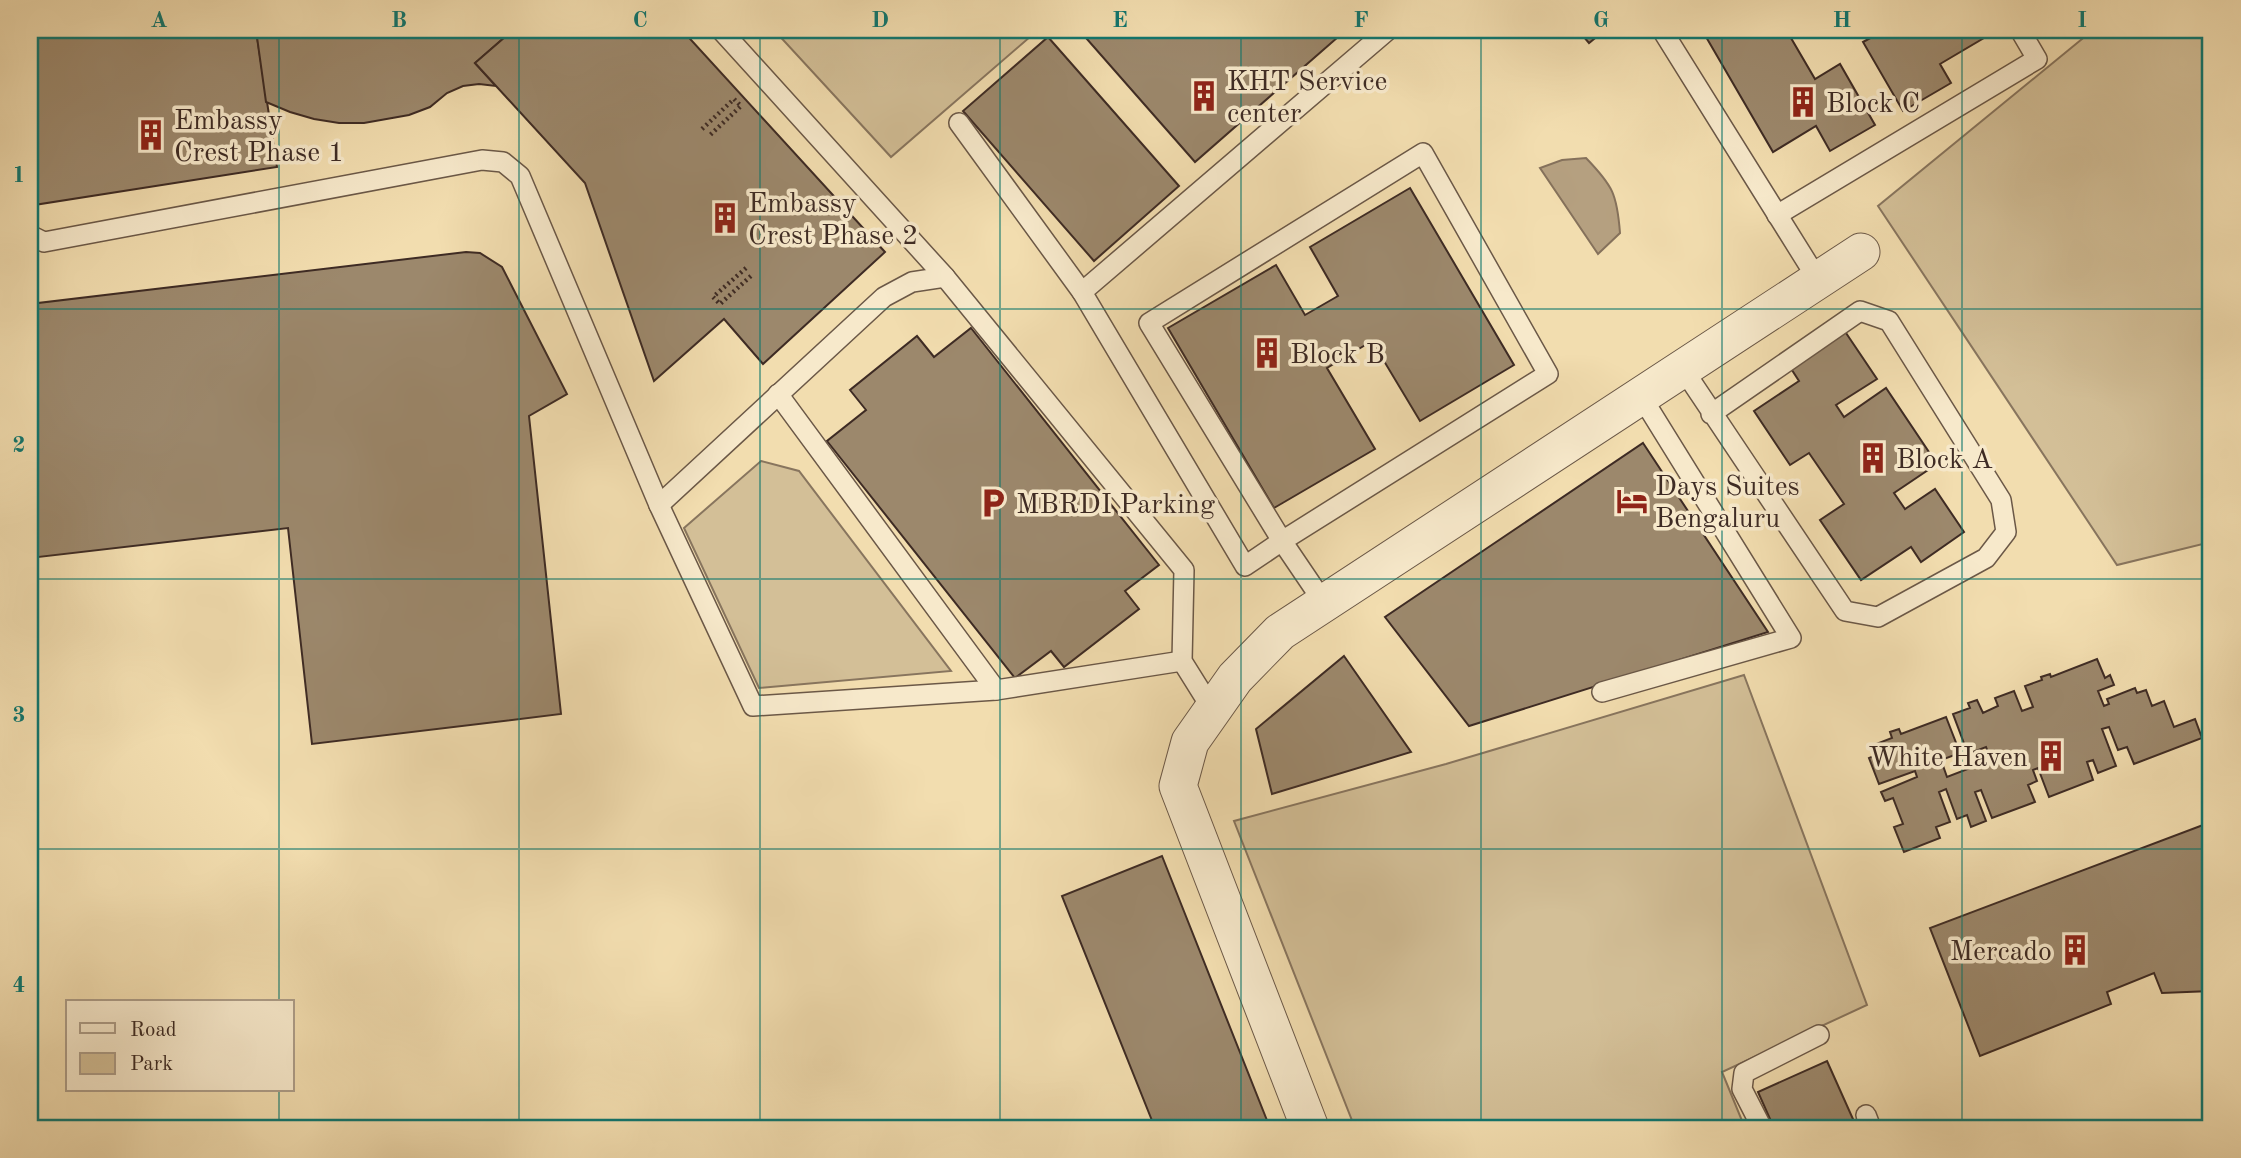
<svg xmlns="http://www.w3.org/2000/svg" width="2241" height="1158" viewBox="0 0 2241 1158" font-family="'Old Standard TT',serif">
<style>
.green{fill:#d3bf97;stroke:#88755e;stroke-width:2}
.water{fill:#b5a080;stroke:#85715b;stroke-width:2}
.building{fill:#9c886c;stroke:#3e2b24;stroke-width:2}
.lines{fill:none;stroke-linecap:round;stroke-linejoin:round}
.lane-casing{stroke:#6b5847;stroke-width:22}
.street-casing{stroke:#6b5847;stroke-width:39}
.path{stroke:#3e2b24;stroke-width:4.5;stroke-dasharray:2 3.5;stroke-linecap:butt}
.lane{stroke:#f7e9cb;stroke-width:19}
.street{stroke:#f7e9cb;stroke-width:37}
.grid{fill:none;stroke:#0f766e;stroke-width:2;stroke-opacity:0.55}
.labels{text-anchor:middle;stroke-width:7;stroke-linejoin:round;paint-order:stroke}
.poi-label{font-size:28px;fill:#3e2b24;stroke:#f7e9cb;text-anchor:start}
.neatline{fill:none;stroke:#0f766e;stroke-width:2.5}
.grid-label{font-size:23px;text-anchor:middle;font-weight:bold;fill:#0f766e}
</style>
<rect width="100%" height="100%" fill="#f2ddaf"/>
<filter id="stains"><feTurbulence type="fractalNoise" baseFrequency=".00286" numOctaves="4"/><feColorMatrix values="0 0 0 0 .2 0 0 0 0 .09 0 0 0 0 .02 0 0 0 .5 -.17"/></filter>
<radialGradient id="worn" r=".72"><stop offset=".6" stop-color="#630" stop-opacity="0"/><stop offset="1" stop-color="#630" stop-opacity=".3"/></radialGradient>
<g class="green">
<path d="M774 30H1038L891 157Z"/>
<path d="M2093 30H2211V542L2117 565 1878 206Z"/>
<path d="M761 461 799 471 951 671 759 688 684 528Z"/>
<path d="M1744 675 1867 1005 1722 1072 1745 1128H1355L1234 821 1446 764Z"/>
</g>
<path class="water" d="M1586 158C1613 186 1617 194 1620 233L1598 254 1540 168 1562 160Z"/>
<g class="building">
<path d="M30 30H256L277 167 34 205 30 174Z"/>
<path d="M256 30H513L475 63 496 86 479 84 463 86 447 93 430 107 409 115 364 123H339L314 119 290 112 266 102Z"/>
<path d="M513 30H682L885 252 763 364 724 319 654 381 585 183 475 63Z"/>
<path d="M1079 30H1346L1195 162Z"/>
<path d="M1578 30H1605L1589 43Z"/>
<path d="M1702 30H1804L1791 38 1815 79 1840 64 1875 125 1830 151 1816 126 1773 152Z"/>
<path d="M1885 30H1992L1994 32 1940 64 1951 83 1903 111 1863 42Z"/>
<path d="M1048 37 1179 186 1094 261 963 111Z"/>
<path d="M1410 188 1514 365 1420 421 1372 341 1327 368 1375 449 1274 508 1168 328 1276 265 1305 315 1338 296 1310 247Z"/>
<path d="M466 252 480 253 502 267 567 394 529 416 561 714 312 744 288 528 30 558V304Z"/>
<path d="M971 328 1159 565 1125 591 1139 609 1064 667 1051 651 1015 678 827 441 866 410 850 390 917 336 934 357Z"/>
<path d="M1844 330 1877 379 1836 405 1844 417 1886 388 1937 464 1894 493 1905 509 1935 489 1964 532 1921 562 1911 547 1861 580 1820 520 1844 504 1809 453 1790 465 1754 411 1799 381 1790 367Z"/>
<path d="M1643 443 1768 632 1469 726 1385 617Z"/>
<path d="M1344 656 1411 752 1272 794 1256 729Z"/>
<path d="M2097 659 2105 678 2110 675 2114 685 2098 691 2104 706 2109 704 2107 699 2135 688 2137 693 2146 690 2152 706 2164 701 2174 727 2195 719 2202 738 2134 764 2127 747 2118 750 2109 727 2102 729 2116 766 2098 773 2093 760 2087 762 2093 780 2049 797 2038 768 2033 770 2037 781 2028 785 2035 802 1992 818 1981 790 1975 792 1986 821 1971 827 1967 815 1957 819 1946 789 1939 792 1950 822 1936 827 1940 838 1904 852 1894 827 1903 824 1893 798 1885 801 1881 792 1917 777 1915 771 1879 784 1869 758 1879 754 1876 744 1892 738 1890 732 1899 729 1901 734 1946 717 1960 753 1941 760 1947 777 1991 760 1986 747 1968 754 1953 714 1970 708 1968 703 1977 700 1983 713 1998 706 1995 698 2014 691 2022 711 2033 707 2025 686 2042 680 2041 677 2050 674 2051 677Z"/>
<path d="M2211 822V991L2162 993 2154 973 2107 992 2111 1004 1980 1056 1930 928Z"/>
<path d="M1162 856 1270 1128H1155L1062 896Z"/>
<path d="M1827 1061 1857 1128H1774L1758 1092Z"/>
</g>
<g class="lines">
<defs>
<g id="lane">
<path d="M721 30 945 277 1184 570 1182 661 1212 709"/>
<path d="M1662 30 1818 280"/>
<path d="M959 123 1082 292"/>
<path d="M1777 215 2037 59 2020 30"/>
<path d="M30 235 44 242 482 160 503 162 520 176 659 505 753 706 996 690 1182 661"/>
<path d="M1683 369 1845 611 1878 617 1986 558 2006 532 2001 500 1889 321 1860 311 1711 414"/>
<path d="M778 394 996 690"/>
<path d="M659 505 884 297 912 282 945 277"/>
<path d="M1324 603 1282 541 1149 323 1423 153 1548 374 1282 541 1245 566 1082 292 1388 30"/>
<path d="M1602 692 1791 638 1641 396"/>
<path d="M1866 1115 1871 1128"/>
<path d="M1762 1128 1742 1089 1744 1073 1819 1035"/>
</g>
<path id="street" d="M1310 1128 1178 786 1190 742 1235 678 1280 632 1861 252"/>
</defs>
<use href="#lane" class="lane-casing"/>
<use href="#street" class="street-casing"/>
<g class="path">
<path d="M582 30 584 32"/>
<path d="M702 129 734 99 741 106 709 136"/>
<path d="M746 268 713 297 720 304 752 275"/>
</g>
<use href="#lane" class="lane"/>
<use href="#street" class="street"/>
</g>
<path class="grid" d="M279 30V1002M519 30V1128M760 30V1128M1000 30V1128M1241 30V1128M1481 30V1128M1722 30V1128M1962 30V1128M30 309H2211M30 579H2211M30 849H2211M279 1090V1128"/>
<defs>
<symbol id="building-bare" viewBox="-9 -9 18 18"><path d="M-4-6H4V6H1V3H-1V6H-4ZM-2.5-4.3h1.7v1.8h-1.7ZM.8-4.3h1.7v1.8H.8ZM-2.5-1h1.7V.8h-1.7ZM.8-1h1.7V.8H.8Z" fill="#8f2418" stroke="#f7e9cb" stroke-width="2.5" paint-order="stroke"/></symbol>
<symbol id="hotel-bare" viewBox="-9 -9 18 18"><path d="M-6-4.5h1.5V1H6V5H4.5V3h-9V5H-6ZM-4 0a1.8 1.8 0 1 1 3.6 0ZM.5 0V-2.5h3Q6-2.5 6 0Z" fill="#8f2418" stroke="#f7e9cb" stroke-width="2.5" paint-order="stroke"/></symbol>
<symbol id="parking-bare" viewBox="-9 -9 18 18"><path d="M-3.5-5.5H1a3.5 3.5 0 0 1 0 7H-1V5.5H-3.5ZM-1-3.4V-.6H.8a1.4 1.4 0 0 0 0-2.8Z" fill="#8f2418" stroke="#f7e9cb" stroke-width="2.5" paint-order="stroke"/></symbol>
</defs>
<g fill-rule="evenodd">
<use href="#building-bare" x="1182" y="74" width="44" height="44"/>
<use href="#building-bare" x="1781" y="80" width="44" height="44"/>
<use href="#building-bare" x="129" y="113" width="44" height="44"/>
<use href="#building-bare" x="703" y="196" width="44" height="44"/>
<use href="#building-bare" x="1245" y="331" width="44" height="44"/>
<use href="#building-bare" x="1851" y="436" width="44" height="44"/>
<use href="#hotel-bare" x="1610" y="479" width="44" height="44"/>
<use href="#parking-bare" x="971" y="481" width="44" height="44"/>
<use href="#building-bare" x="2029" y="734" width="44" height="44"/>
<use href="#building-bare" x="2053" y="928" width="44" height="44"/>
</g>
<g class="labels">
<g class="poi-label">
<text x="1227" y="90">KHT Service<tspan x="1227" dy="32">center</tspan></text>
<text x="1826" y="112">Block C</text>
<text x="174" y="129">Embassy<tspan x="174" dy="32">Crest Phase 1</tspan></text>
<text x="748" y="212">Embassy<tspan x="748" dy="32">Crest Phase 2</tspan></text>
<text x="1290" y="363">Block B</text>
<text x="1896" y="468">Block A</text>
<text x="1655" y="495">Days Suites<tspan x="1655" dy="32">Bengaluru</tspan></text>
<text x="1016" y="513">MBRDI Parking</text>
<text x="2028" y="766" text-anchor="end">White Haven</text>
<text x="2052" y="960" text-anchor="end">Mercado</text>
</g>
</g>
<rect width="2241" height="1158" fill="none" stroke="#f2ddaf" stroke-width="77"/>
<rect x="66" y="1000" width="228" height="91" fill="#f7e9cb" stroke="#ad9d88" stroke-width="2"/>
<rect x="80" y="1023" width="35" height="10" fill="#f7e9cb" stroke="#ad9d88" stroke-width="2"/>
<text x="130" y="1036" font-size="21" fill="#3e2b24">Road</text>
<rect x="80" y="1053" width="35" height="21" fill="#d3bf97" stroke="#ad9d88" stroke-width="2"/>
<text x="130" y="1070" font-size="21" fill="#3e2b24">Park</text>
<rect x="38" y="38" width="2164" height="1082" class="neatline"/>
<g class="grid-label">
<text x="159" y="27">A</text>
<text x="399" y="27">B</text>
<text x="640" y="27">C</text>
<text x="880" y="27">D</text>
<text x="1120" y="27">E</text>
<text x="1361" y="27">F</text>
<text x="1601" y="27">G</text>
<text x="1842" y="27">H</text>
<text x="2082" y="27">I</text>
<text x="19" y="182">1</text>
<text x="19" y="452">2</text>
<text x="19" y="722">3</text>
<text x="19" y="992">4</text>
</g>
<rect width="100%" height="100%" filter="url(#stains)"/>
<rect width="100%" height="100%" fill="url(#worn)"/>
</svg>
